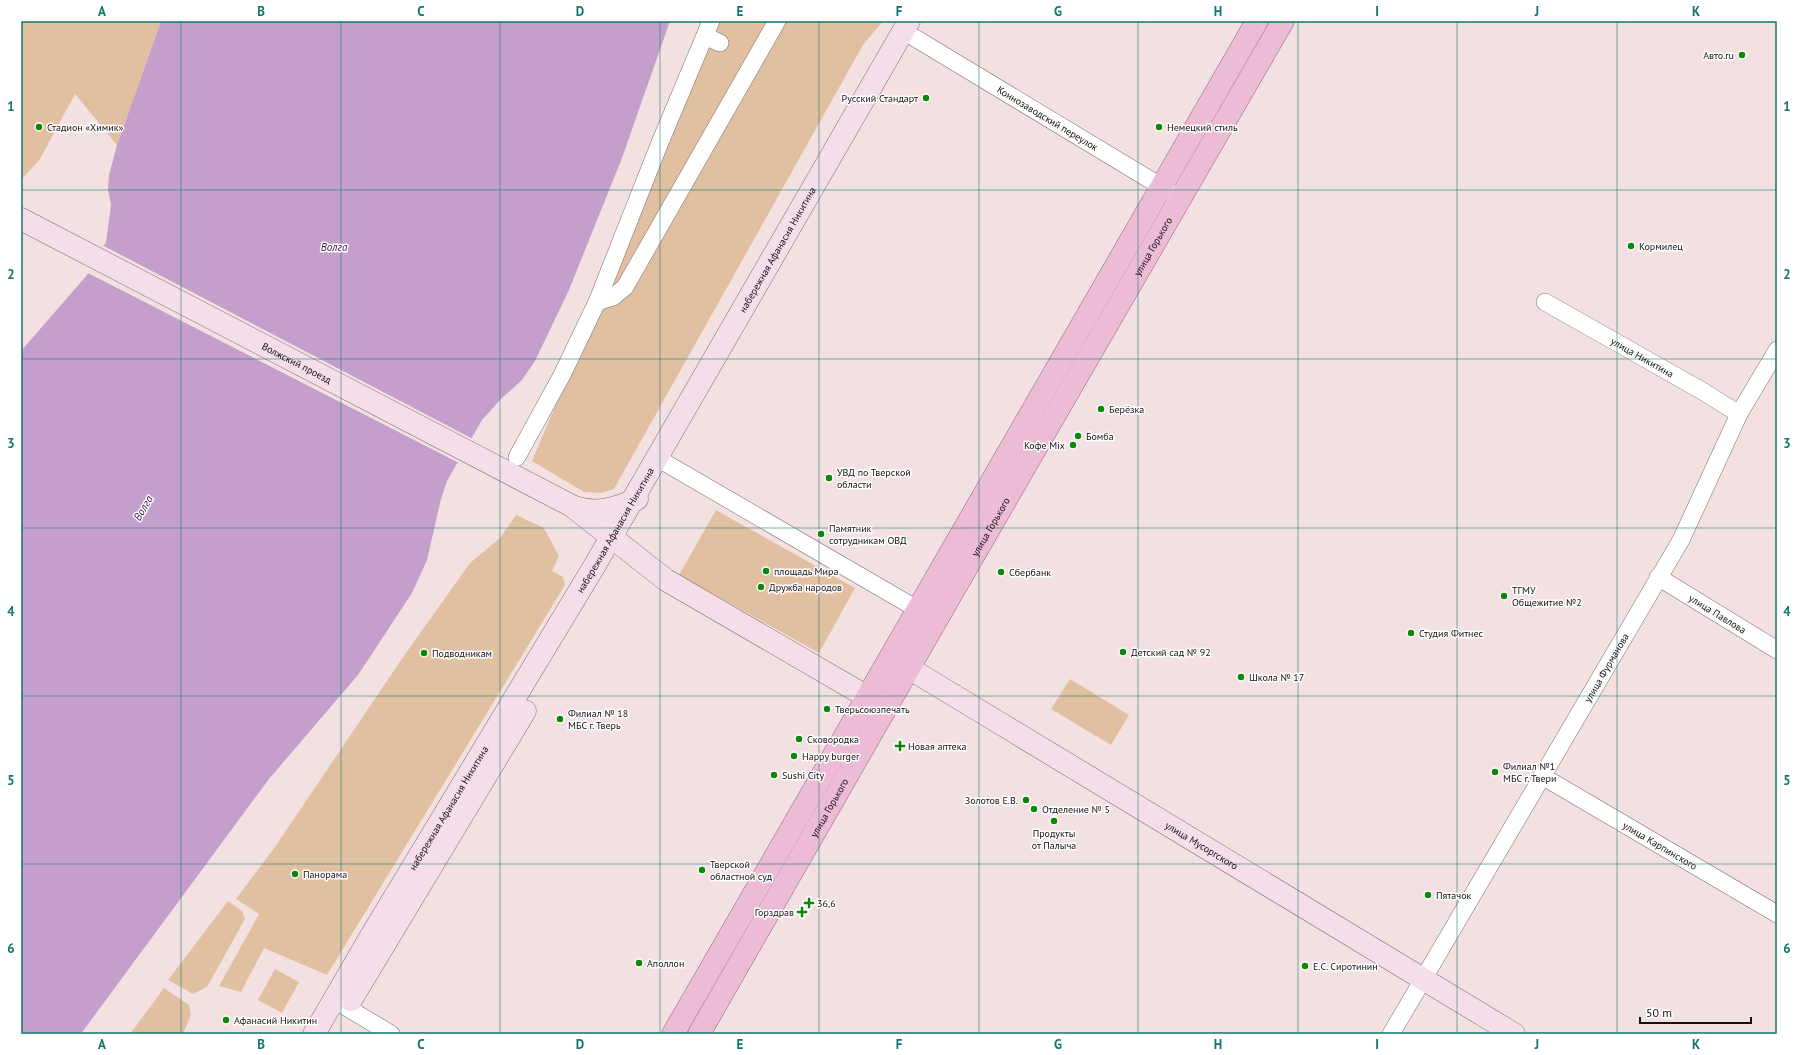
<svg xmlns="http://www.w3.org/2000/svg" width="1798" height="1055" viewBox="0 0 1798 1055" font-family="'PT Sans',sans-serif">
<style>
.green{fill:#e1c0a2}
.water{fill:#c59fcc}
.pier{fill:#f3e1e2}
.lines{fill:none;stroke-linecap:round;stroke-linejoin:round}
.street-casing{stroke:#7e6e6f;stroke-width:18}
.secondary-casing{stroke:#7e6e6f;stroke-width:23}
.primary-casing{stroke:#99637f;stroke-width:23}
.street{stroke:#fff;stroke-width:17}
.secondary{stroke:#f5deea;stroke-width:22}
.primary{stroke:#ecbcd6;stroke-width:22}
.grid{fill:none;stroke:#0f766e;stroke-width:1;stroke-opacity:0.55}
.poi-dot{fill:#0d8709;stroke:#fff;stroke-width:1.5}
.labels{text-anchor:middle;stroke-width:3;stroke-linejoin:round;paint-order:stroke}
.poi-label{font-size:10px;fill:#161011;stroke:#fff;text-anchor:start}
.street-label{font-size:10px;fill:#161011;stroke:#fff}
.water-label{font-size:11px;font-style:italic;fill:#41134a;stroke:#fff}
.neatline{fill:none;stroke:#0f766e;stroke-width:1.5}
.grid-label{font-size:13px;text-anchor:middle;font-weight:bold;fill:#0f766e}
</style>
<rect width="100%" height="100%" fill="#f3e1e2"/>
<g class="green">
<path d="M21 21H161L117 145 75 94 40 159 24 177H21Z"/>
<path d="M719 21H883L863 45 614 489 601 493 584 492 532 461 703 55Z"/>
<path d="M716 510 855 588 819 653 679 575Z"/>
<path d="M516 515 544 528 559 556 552 571 563 577 565 585 327 975 264 948 241 992 219 986 259 914 236 899 275 847 401 660 470 563 500 538Z"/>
<path d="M1070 679 1129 715 1111 745 1051 709Z"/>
<path d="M228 901 242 911 245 919 207 987 193 994 168 980Z"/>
<path d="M275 969 299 982 282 1013 258 1000Z"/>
<path d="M164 988 189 1005 191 1015 183 1034H130Z"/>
</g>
<path class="water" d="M161 21H670L622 158 569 290 535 361 522 380 501 399 482 420 447 481 441 499 427 560 412 593 358 675 269 779 83 1031 80 1034H21V351L87 275 106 242 111 205 108 190 109 175 117 145Z"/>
<path class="pier" d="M102 245 473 439 459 463 86 272Z"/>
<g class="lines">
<defs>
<g id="street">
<path d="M705 36 720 43"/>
<path id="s1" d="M915 38 1172 193"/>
<path d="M597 302 613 297 625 287 777 21"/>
<path id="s2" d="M1545 302 1704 392 1739 414"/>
<path d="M517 457 562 375 597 302 659 145 711 21"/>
<path d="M657 458 917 609"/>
<path id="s3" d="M1658 577 1777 650"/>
<path id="s4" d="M1542 776 1777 914"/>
<path d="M346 1007 391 1034"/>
<path id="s5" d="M1391 1034 1681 540 1739 414 1777 350"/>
</g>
<g id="secondary">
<path id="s6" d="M21 219 572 506C595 515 615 509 637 499"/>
<path d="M573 507 666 580 883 706"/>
<path id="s7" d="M892 658 1514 1034"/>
<path d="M351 1000 525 711"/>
<path id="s8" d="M314 1034 371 936 595 565 909 21"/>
</g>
<g id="primary">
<path d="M673 1034 1257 21"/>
<path id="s9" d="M699 1034 952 593 1283 21"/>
</g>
</defs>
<use href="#street" class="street-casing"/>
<use href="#secondary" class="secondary-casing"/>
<use href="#primary" class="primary-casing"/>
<use href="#street" class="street"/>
<use href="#secondary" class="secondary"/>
<use href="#primary" class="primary"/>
</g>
<path class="grid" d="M181 21V1034M341 21V1034M500 21V1034M660 21V1034M819 21V1034M979 21V1034M1138 21V1034M1298 21V1034M1457 21V1034M1617 21V1034M21 190H1777M21 359H1777M21 528H1777M21 696H1777M21 864H1777"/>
<g class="poi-dot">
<circle cx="1742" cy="55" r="4"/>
<circle cx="926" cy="98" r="4"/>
<circle cx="39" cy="127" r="4"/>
<circle cx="1159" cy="127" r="4"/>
<circle cx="1631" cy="246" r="4"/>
<circle cx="1101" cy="409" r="4"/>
<circle cx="1078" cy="436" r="4"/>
<circle cx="1073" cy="445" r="4"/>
<circle cx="829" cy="478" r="4"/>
<circle cx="821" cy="534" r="4"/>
<circle cx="766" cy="571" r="4"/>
<circle cx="1001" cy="572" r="4"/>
<circle cx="761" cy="587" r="4"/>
<circle cx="1504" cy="596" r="4"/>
<circle cx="1411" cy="633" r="4"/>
<circle cx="1123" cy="652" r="4"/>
<circle cx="424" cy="653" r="4"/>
<circle cx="1241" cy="677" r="4"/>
<circle cx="827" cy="709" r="4"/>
<circle cx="560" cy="719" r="4"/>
<circle cx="799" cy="739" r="4"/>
<path d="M898 740h4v4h4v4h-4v4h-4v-4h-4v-4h4z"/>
<circle cx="794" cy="756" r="4"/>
<circle cx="1495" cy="772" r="4"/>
<circle cx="774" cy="775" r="4"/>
<circle cx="1026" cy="800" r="4"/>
<circle cx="1034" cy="809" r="4"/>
<circle cx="1054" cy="821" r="4"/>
<circle cx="702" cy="870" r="4"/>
<circle cx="295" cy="874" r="4"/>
<circle cx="1428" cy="895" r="4"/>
<path d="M807 897h4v4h4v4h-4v4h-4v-4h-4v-4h4z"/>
<path d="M800 906h4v4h4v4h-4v4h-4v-4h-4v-4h4z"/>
<circle cx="639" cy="963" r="4"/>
<circle cx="1305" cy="966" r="4"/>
<circle cx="226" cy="1020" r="4"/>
</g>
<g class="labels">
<g class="poi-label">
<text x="1734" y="59" text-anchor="end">Авто.ru</text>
<text x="918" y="102" text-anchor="end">Русский Стандарт</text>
<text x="47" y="131">Стадион «Химик»</text>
<text x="1167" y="131">Немецкий стиль</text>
<text x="1639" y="250">Кормилец</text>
<text x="1109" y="413">Берёзка</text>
<text x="1086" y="440">Бомба</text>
<text x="1065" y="449" text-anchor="end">Кофе Mix</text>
<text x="837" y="476">УВД по Тверской<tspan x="837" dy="12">области</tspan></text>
<text x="829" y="532">Памятник<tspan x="829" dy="12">сотрудникам ОВД</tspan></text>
<text x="774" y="575">площадь Мира</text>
<text x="1009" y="576">Сбербанк</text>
<text x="769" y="591">Дружба народов</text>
<text x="1512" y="594">ТГМУ<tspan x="1512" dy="12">Общежитие №2</tspan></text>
<text x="1419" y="637">Студия Фитнес</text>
<text x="1131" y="656">Детский сад № 92</text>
<text x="432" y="657">Подводникам</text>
<text x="1249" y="681">Школа № 17</text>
<text x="835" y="713">Тверьсоюзпечать</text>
<text x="568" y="717">Филиал № 18<tspan x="568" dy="12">МБС г. Тверь</tspan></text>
<text x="807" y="743">Сковородка</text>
<text x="908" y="750">Новая аптека</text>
<text x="802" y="760">Happy burger</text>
<text x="1503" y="770">Филиал №1<tspan x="1503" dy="12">МБС г. Твери</tspan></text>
<text x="782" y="779">Sushi City</text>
<text x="1018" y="804" text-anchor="end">Золотов Е.В.</text>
<text x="1042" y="813">Отделение № 5</text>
<text x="1054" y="837" text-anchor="middle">Продукты<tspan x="1054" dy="12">от Палыча</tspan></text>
<text x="710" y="868">Тверской<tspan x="710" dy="12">областной суд</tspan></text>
<text x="303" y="878">Панорама</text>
<text x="1436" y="899">Пятачок</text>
<text x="817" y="907">36,6</text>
<text x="794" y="916" text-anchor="end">Горздрав</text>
<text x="647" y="967">Аполлон</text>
<text x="1313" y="970">Е.С. Сиротинин</text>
<text x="234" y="1024">Афанасий Никитин</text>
</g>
<g class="street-label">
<text dy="4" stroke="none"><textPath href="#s1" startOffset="155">Коннозаводский переулок</textPath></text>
<text dy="4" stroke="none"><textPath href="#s9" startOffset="909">улица Горького</textPath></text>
<text dy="4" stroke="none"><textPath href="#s8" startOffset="911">набережная Афанасия Никитина</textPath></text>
<text dy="4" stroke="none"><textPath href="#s2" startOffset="112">улица Никитина</textPath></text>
<text dy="4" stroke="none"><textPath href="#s6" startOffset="311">Волжский проезд</textPath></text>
<text dy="4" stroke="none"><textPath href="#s9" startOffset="585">улица Горького</textPath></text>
<text dy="4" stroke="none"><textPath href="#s8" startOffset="587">набережная Афанасия Никитина</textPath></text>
<text dy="4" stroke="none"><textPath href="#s3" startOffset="70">улица Павлова</textPath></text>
<text dy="4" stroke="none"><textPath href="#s5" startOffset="425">улица Фурманова</textPath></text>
<text dy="4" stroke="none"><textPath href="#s8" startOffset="263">набережная Афанасия Никитина</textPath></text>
<text dy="4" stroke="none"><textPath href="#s9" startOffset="261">улица Горького</textPath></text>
<text dy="4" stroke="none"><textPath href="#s7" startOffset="362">улица Мусоргского</textPath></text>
<text dy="4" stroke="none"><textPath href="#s4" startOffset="137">улица Карпинского</textPath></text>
</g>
<g class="water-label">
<text x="334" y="251">Волга</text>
<text transform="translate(143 508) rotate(-60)" y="4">Волга</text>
</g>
</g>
<rect width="1798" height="1055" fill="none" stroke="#ffffff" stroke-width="44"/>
<path d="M1640 1017v6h111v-6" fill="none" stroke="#161011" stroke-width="2"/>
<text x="1646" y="1017" font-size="12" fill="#161011" stroke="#ffffff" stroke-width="3" paint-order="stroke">50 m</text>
<rect x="22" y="22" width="1754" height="1011" class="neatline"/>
<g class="grid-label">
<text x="102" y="16">A</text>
<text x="261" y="16">B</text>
<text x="421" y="16">C</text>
<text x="580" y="16">D</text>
<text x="740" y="16">E</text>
<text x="899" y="16">F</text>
<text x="1058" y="16">G</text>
<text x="1218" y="16">H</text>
<text x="1377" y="16">I</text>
<text x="1537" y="16">J</text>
<text x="1696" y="16">K</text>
<text x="11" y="111">1</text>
<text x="1787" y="111">1</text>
<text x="11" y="279">2</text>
<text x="1787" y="279">2</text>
<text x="11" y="448">3</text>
<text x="1787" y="448">3</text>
<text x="11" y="616">4</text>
<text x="1787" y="616">4</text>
<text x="11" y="785">5</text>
<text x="1787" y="785">5</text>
<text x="11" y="953">6</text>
<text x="1787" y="953">6</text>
<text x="102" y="1049">A</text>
<text x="261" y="1049">B</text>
<text x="421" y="1049">C</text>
<text x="580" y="1049">D</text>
<text x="740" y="1049">E</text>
<text x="899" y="1049">F</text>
<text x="1058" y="1049">G</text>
<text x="1218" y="1049">H</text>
<text x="1377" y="1049">I</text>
<text x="1537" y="1049">J</text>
<text x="1696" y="1049">K</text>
</g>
</svg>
